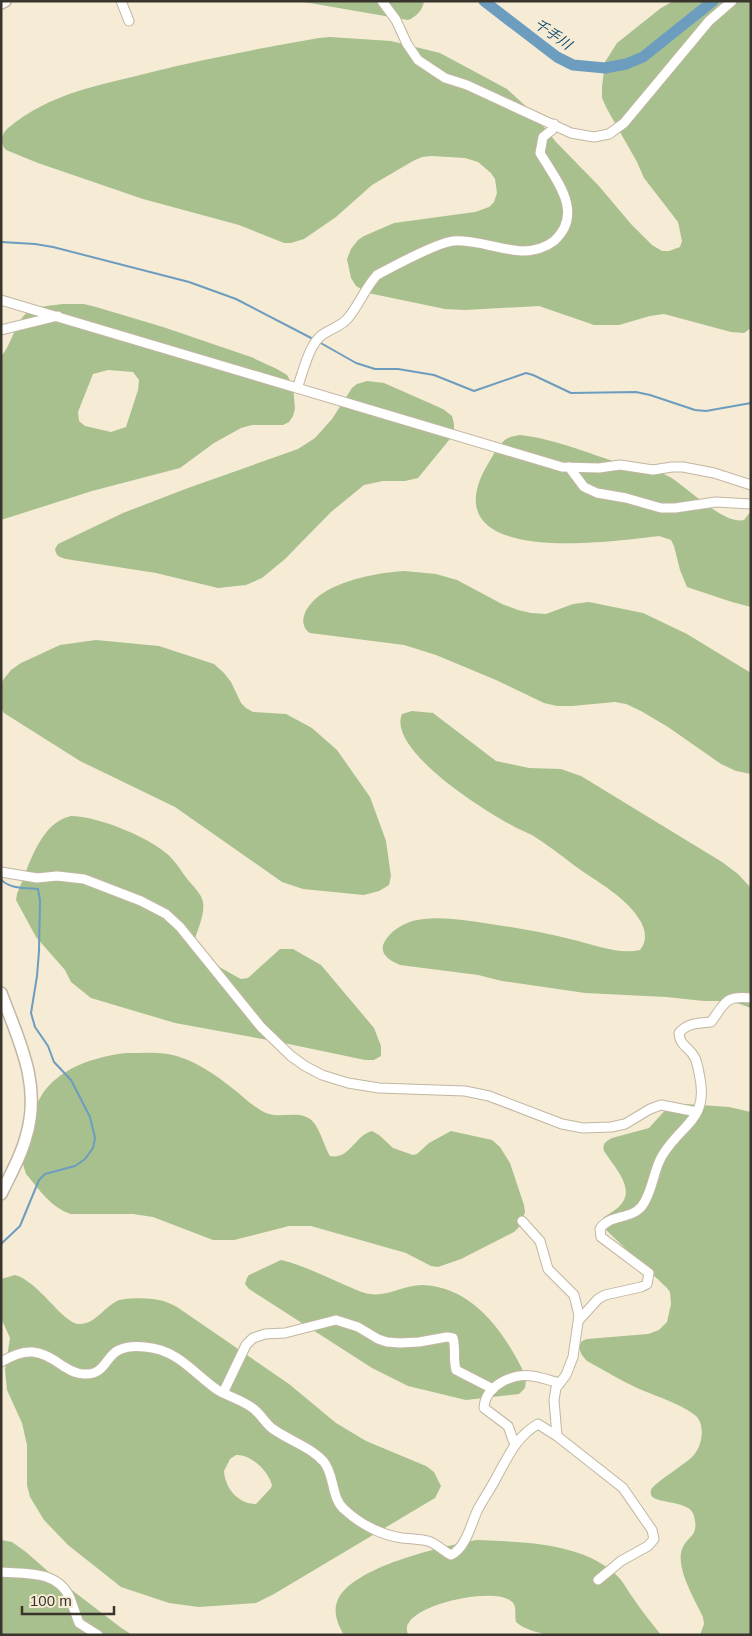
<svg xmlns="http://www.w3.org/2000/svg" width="752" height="1636" viewBox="0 0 752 1636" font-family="Helvetica,'Noto Sans JP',sans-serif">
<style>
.forest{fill:#a8c08e;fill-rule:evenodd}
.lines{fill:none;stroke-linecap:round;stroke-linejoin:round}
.stream{stroke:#6c9dbf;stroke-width:2}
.river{stroke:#6c9dbf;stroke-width:11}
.minor-casing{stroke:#c1b6a1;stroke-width:11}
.major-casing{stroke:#c1b6a1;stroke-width:14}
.minor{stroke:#fff;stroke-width:9}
.major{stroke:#fff;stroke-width:11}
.labels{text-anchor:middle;stroke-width:4.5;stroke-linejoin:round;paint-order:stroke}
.water-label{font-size:14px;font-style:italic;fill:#124d70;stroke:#f6ebd5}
</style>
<rect width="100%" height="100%" fill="#f6ebd5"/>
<g class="forest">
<path d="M298 1H424C423 10 416 17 408 20Z"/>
<path d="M673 1H751V328L744 333 731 332 664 314 650 316 619 325H594L539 306 465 310 445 309 368 293 356 286 351 278 347 259 351 249 358 240 364 236 394 223 475 212 489 207 494 202 497 193 495 179 491 173 478 162 465 158 431 156 422 157 413 161 372 185 336 217 304 239 291 243H284L239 225 143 199 38 163 6 150C0 144 1 134 8 128 51 93 96 86 148 73 204 59 261 48 319 38L330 37 391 41 440 53 507 89 530 110 556 142 598 185 631 224 652 245 662 251H669L680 247 682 241 678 222 644 178 637 162 607 109 602 98V87L605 62 617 43 661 8Z"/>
<path d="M62 304H84L96 307 163 327 251 357 277 369 287 375 293 386 295 409 293 416 289 422 283 425H252L241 428 214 443 180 468 92 491 1 520V356C7 350 9 343 13 335 25 306 33 308 62 304ZM108 370 133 372 139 380 138 390 126 427 111 432 85 426 79 421 78 412 93 374Z"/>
<path d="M367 381 384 383 443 409 452 416 454 424V434L418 478 405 481H383L364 485 331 512 285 559 262 578 246 585 218 588 156 573 66 559C59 557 56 556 55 549L58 544 123 513 188 488 298 449 315 438 332 419 352 388 357 384Z"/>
<path d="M520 435C558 439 593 456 630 466 643 470 658 470 670 477 688 488 724 525 744 520L751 511V607L732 602 687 587 680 570 674 546 671 540 659 536C615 541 441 567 482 475 487 466 499 442 508 438 512 436 516 436 520 435Z"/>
<path d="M404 571 436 574 457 580 502 604 518 610 531 613 546 614 573 604 589 602 643 613 687 634 751 673V774L736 771 721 764 668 727 641 711 626 704 615 702 572 706H557L544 703 496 680 436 655 404 645 310 633C304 629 302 622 304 616 315 583 374 573 404 571Z"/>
<path d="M96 640 159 646 214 664 224 673 231 682 241 703 246 708 253 712 286 714 312 728 337 750 370 797 386 841 391 876 389 885 379 891 364 895 303 889 282 882 175 807 80 761 4 713 1 708V686L3 680 11 670 21 663 60 645Z"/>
<path d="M412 711 433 713 496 761 529 768 561 769 581 776 722 862 738 874 751 888V1008L737 1003 718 1001H704L666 997 585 993 502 981 478 975 400 965C388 960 376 952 387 938 395 927 410 920 424 919 444 917 464 920 484 923 513 927 541 932 570 939 593 944 618 955 640 950 647 941 646 932 641 922 627 897 597 882 575 866 561 855 546 844 532 835 528 833 525 832 521 830 493 817 386 751 402 714Z"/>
<path d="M71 816C97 816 146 836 166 853 175 860 181 871 188 880 193 886 201 893 203 902 205 914 198 928 195 939L207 960 237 977 241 979 248 978 280 949H293L321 965 374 1028 381 1046V1056L374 1060H365L279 1042 175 1023 91 998 71 982 65 970 36 937 16 900 17 894C29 867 39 823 71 816Z"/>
<path d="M126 1053C140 1053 155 1052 168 1054 191 1058 215 1074 232 1088 243 1096 254 1108 266 1113 280 1119 298 1110 310 1119 319 1125 324 1146 330 1156 350 1160 355 1135 372 1131L379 1135 393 1148 413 1155 417 1154 429 1143 451 1131 492 1140 500 1147 510 1163 524 1205 525 1212 521 1225 514 1232 461 1259 438 1267 431 1266 406 1253 311 1226H289L234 1240H213L153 1217 133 1214H71C51 1208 39 1189 26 1174L22 1161C26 1142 30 1114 40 1098 57 1068 94 1057 126 1053Z"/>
<path d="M686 1104 729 1107 751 1112V1635H700L704 1624 703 1617C695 1600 678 1572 681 1553 685 1535 700 1539 694 1516 690 1497 646 1507 651 1490 653 1484 685 1464 692 1457 702 1448 706 1426 696 1416 684 1405 653 1395 637 1388 620 1380 604 1370 587 1361 581 1355 577 1349 582 1341L587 1339 648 1334 659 1330 667 1322 671 1304 670 1292 667 1288 604 1228 603 1218C610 1213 620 1208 624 1200 632 1184 612 1164 604 1151 602 1144 606 1141 612 1138L649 1128 669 1106Z"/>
<path d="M281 1260C303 1265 324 1276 345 1285 353 1288 361 1293 370 1294 387 1297 404 1285 422 1285 474 1287 505 1333 525 1375L526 1380 525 1388 519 1394 466 1400 408 1386 372 1368 249 1289 245 1284 247 1278 249 1275Z"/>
<path d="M15 1275C38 1281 63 1323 78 1324 95 1325 103 1308 117 1301 125 1297 150 1298 159 1300 165 1301 171 1304 177 1307L289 1384 336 1423 366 1441 426 1466 434 1472 441 1486 435 1498 274 1594 256 1603 199 1607 169 1603 121 1587 68 1545 44 1520 30 1497 27 1485V1445L22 1423 7 1390 5 1370 10 1338 1 1318V1279ZM236 1455C251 1454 268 1471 272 1485L271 1488 256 1504C238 1504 225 1488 224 1471L230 1459Z"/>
<path d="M1 1540 12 1542 26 1552 51 1574 120 1627 132 1635H1Z"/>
<path d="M477 1540C521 1542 577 1542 612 1571 621 1578 625 1586 631 1595 640 1609 651 1622 661 1635H548C537 1632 525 1630 516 1622 514 1615 518 1606 511 1601 494 1587 418 1603 408 1624 406 1627 407 1631 408 1635H344C338 1626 333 1612 337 1602 349 1567 444 1546 477 1540Z"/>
</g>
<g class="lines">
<g class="stream">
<path d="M1 242 35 244 53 247 189 282 236 299 315 340"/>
<path d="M319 342 356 363 375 369H398L434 375 474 391 526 373 533 375 571 393 636 392 650 395 695 410 706 411 751 403"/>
<path d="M1 879C8 889 27 888 38 889L40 901 39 951 37 976 31 1013 35 1027 48 1046 54 1062 71 1080 90 1117 95 1138 93 1148 85 1159 75 1166 45 1174 39 1180 20 1226 1 1244"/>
</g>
<path class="river" d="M484 1 557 57 573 65 605 68 626 64 643 57 713 1"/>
<defs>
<g id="minor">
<path d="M121 1 129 21"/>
<path d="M382 1 396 20 407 44 418 60 445 78 467 85 571 133 594 137 609 134 624 123 709 21 732 1"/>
<path d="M1 300 562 467 599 468 620 465 653 470 672 467H683L714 473 751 485"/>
<path d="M1 330 58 316"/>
<path d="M297 388C303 373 309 344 322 335 330 329 342 326 348 318 359 305 365 288 377 275 394 266 436 243 453 241 473 239 501 250 522 251 533 251 545 248 554 241 585 213 556 180 540 153L543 137 552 130 554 124"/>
<path d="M569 467 584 487 597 493 626 498 661 508H675L716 502 751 504"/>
<path d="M1 872 37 878 57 876 84 879 141 901 166 914 180 927 261 1027 291 1056 305 1066 322 1075 348 1083 379 1088 465 1091 489 1096 562 1124 583 1128 611 1127 625 1124 650 1109 661 1105 697 1112"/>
<path d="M522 1221 540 1241 548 1269 574 1295 579 1315 573 1357 566 1375 556 1388 554 1400 557 1436"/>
<path d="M579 1320 598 1299 605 1295 641 1287 647 1284 649 1273 601 1237 600 1229C609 1214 631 1220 642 1206 653 1191 653 1171 662 1156 682 1122 710 1121 699 1073 698 1068 697 1062 695 1058 689 1046 680 1047 679 1033 687 1023 698 1023 711 1022 725 1003 725 995 751 998"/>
<path d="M1 1362C26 1347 40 1349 63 1366 70 1370 75 1374 84 1374 106 1375 105 1356 119 1350 127 1346 137 1346 145 1347 178 1350 191 1371 216 1389 228 1397 244 1400 255 1410 262 1416 266 1424 273 1429 290 1441 311 1447 324 1462 335 1476 331 1499 345 1510 360 1524 381 1535 402 1538 411 1539 420 1539 428 1541 437 1544 443 1551 451 1555 466 1548 471 1524 478 1509 483 1500 489 1491 494 1482 506 1461 515 1437 538 1424L557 1436 623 1488 652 1530 654 1539 648 1546 621 1561 598 1580"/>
<path d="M223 1393 246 1345 253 1338 265 1334 285 1333 336 1320 358 1327 378 1339 387 1342 400 1343 419 1342 447 1337 453 1338C456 1349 453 1359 456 1370L493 1389"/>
<path d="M515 1445 508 1426 484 1408C485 1386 512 1373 532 1376 541 1377 551 1381 560 1383"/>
<path d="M1 1572C26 1574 57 1570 70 1598 73 1606 76 1615 79 1623L98 1635"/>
</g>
<g id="major">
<path d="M1 3 5 1"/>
<path d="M1 993C19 1041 42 1085 26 1137 21 1157 10 1175 1 1194"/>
</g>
</defs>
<use href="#minor" class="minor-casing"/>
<use href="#major" class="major-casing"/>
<use href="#minor" class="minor"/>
<use href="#major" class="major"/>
</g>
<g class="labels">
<g class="water-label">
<text transform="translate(553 34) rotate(35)" y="5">千手川</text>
</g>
</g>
<rect width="752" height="1636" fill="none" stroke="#39352c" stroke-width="5"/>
<path d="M22 1606v8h92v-8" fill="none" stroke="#39352c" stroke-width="2.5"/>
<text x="30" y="1606" font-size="15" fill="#39352c" stroke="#f6ebd5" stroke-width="4" paint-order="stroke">100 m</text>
</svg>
